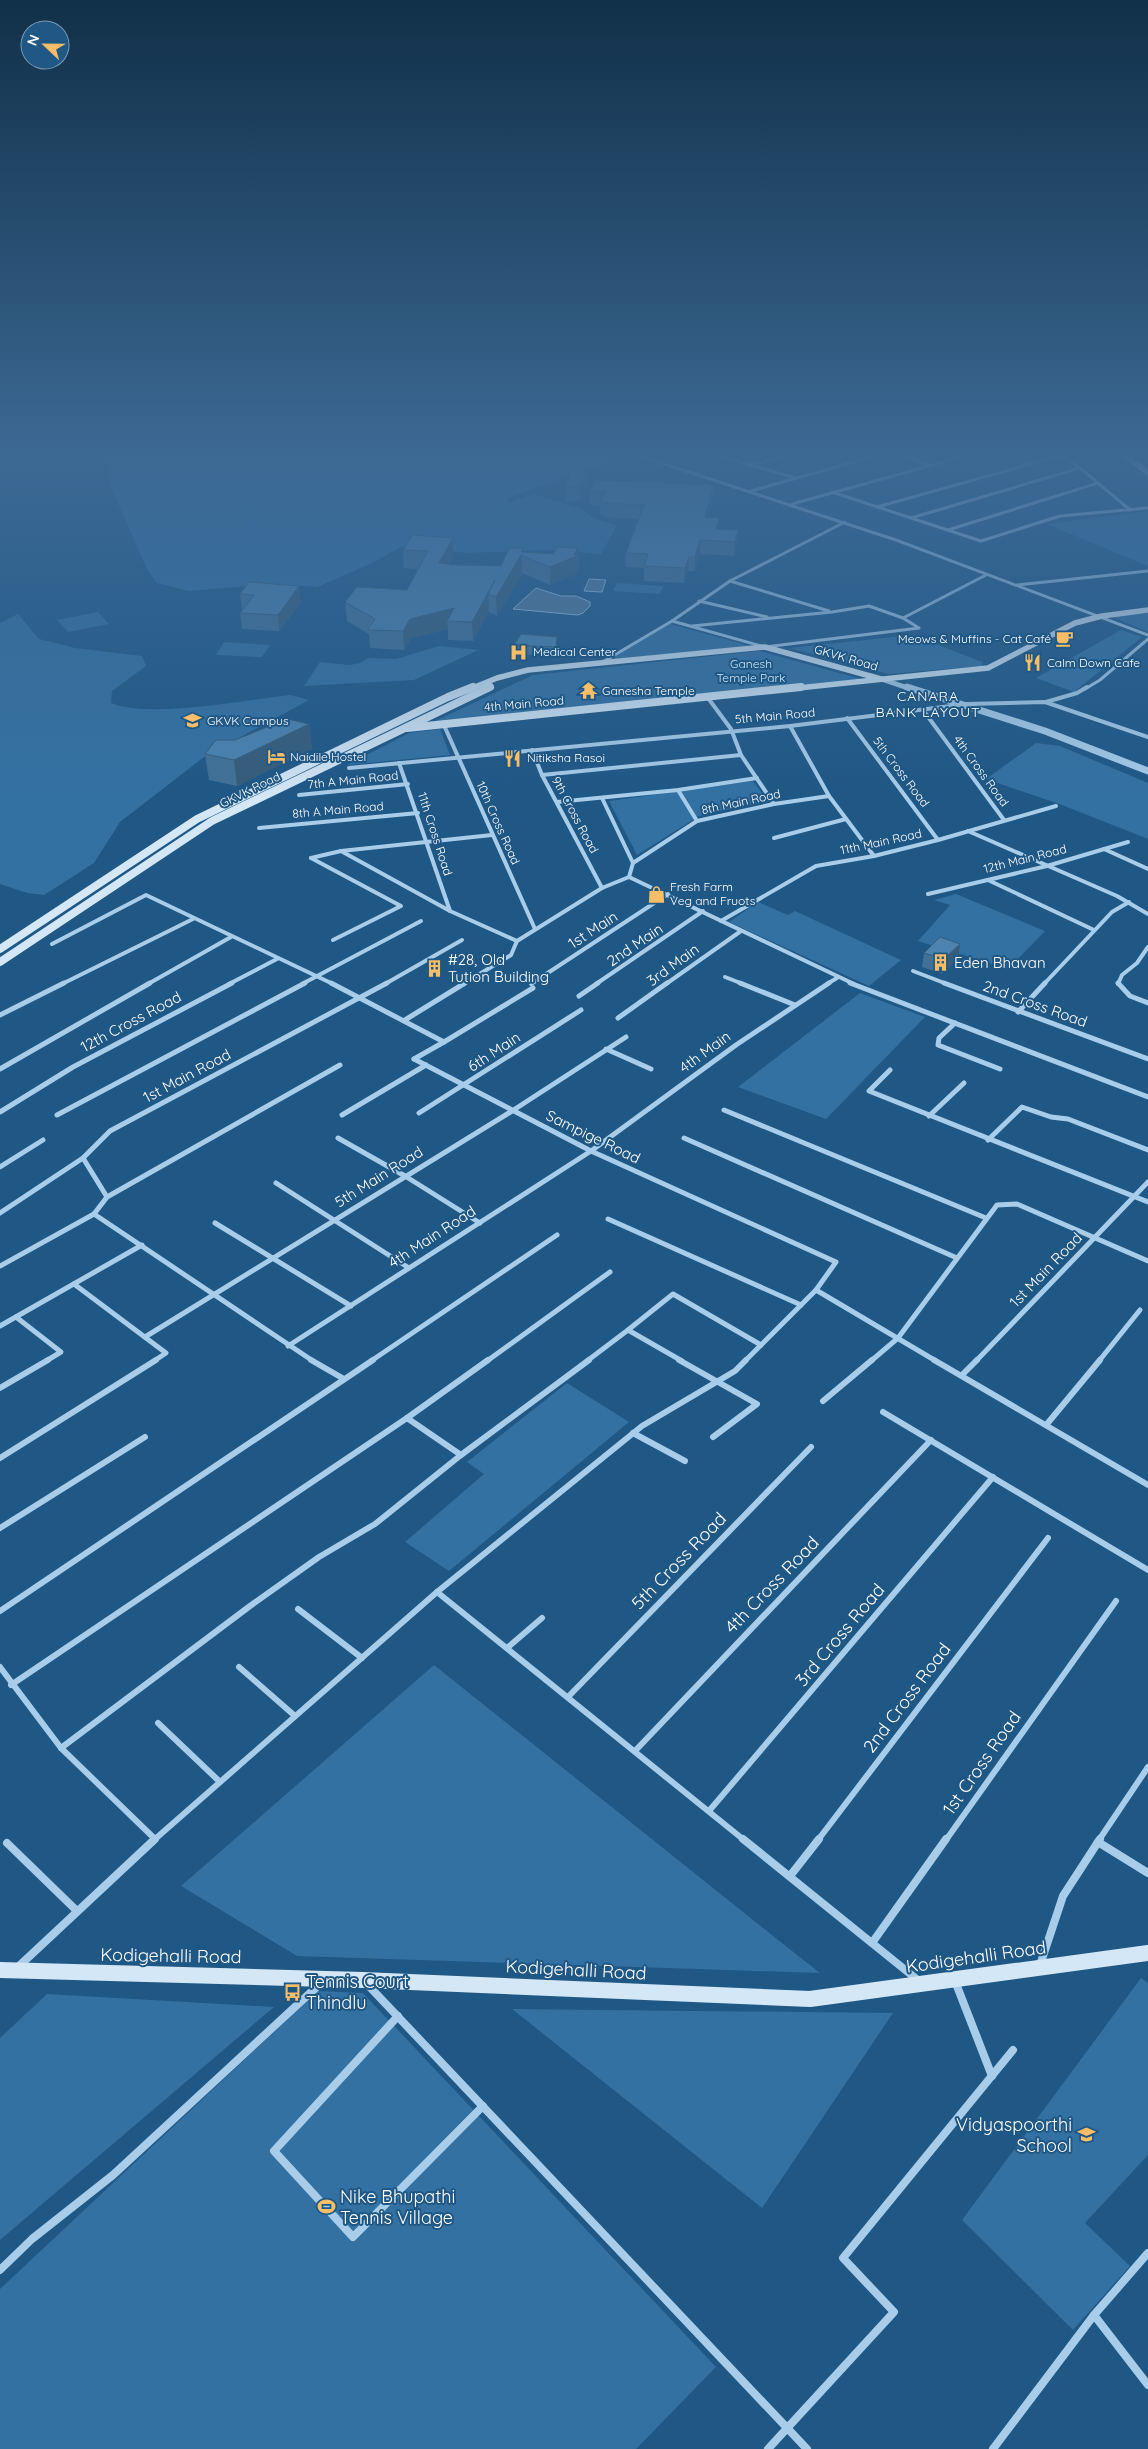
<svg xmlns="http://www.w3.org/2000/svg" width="1148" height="2449" viewBox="0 0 1148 2449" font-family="Quicksand,sans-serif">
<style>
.green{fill:#3371a2}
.water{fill:#547b9c;stroke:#9bc9eb}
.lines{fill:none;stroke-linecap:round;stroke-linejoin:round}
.minor-far4{stroke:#a7cdea;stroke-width:3}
.minor-far3{stroke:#a7cdea;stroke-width:4}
.minor-far2{stroke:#a7cdea;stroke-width:5}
.minor-far1{stroke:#a7cdea;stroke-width:6}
.minor{stroke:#a7cdea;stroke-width:8}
.tertiary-far1{stroke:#a7cdea;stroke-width:5}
.tertiary{stroke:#a7cdea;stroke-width:7}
.secondary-far2{stroke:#d3e7f7;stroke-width:5.5}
.secondary-far1{stroke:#d3e7f7;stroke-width:8}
.secondary{stroke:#d3e7f7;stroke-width:16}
.wall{fill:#417196}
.shaded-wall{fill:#355c7a}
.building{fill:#4c83af;stroke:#355c7a}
.labels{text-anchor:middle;stroke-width:4;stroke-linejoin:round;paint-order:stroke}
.far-poi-label{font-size:12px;fill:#fff;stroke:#1f5785;text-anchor:start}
.far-street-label{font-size:12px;fill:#fff;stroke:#1f5785}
.far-park-label{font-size:12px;fill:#cce4f7;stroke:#1f5785}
.far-neighbourhood-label{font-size:14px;letter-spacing:1px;fill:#fff;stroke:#1f5785}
.street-label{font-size:15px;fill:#fff;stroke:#1f5785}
.poi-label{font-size:15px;fill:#fff;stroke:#1f5785;text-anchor:start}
.near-street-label{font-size:18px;fill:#fff;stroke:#1f5785}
.near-poi-label{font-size:18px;fill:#fff;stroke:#1f5785;text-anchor:start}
</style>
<rect width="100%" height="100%" fill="#1f5785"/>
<g class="green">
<path d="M104 456H623L507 498 509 503 532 494 580 508 594 519 617 525 601 554 554 550 466 553 403 546 372 563 317 587 272 584 189 591 157 583 148 571 110 485Z"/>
<path d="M1148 511V566L1047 524Z"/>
<path d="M617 583 663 586 660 594 613 591Z"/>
<path d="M98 612 109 624 68 632 57 620Z"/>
<path d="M1148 613V632L1113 617Z"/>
<path d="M18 614 39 639 75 648 142 656 146 666 112 691 111 703C151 719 245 700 290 695L309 700 204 757 120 822 94 863 44 895 27 893 0 884V623Z"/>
<path d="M670 624 750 646 617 659 611 658Z"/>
<path d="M1121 630 1142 637 1074 692 1036 678Z"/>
<path d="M913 635 982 662V666L888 674 789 648Z"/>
<path d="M224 642 270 645 262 657 216 655Z"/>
<path d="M439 646 478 650 414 680 304 686 320 662 350 665 360 663 368 658 396 659Z"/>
<path d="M759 651 861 679 431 723 533 675Z"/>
<path d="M440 729 450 755 347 765 409 733Z"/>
<path d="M1036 743 1060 746 1148 783V839L1062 805 986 779Z"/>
<path d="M753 781 768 801 699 816 637 855 609 801Z"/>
<path d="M956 894 1045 931 1008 969 918 941 950 905 934 900Z"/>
<path d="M758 902 788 915 795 911 901 960 869 986 729 922Z"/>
<path d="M860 993 925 1017 826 1119 738 1087Z"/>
<path d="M567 1383 629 1422 449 1571 405 1542 484 1474 467 1462Z"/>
<path d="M434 1665 787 1947 820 1973 297 1956 181 1886Z"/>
<path d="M1141 1978 1148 1983V2155L1085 2223 1130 2266 1073 2330 962 2220Z"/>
<path d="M318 1991 363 1993 716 2367 636 2449H0V2289Z"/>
<path d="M47 1994 274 2007 0 2240V2038Z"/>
<path d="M512 2009 893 2013 762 2208Z"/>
</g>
<g class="water">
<path d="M589 579 606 580 602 592 584 591Z"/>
<path d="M536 588 561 596H576L590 602V606L583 613 578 615 513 609Z"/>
</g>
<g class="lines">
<g class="minor-far4">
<path d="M640 456 896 540 1148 635"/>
<path d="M719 456 796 478"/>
<path d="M904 456 928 465"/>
<path d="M1062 456 1080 468"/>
<path d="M752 465 786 456"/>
<path d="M751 491 875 456"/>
<path d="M832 492 981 541 1060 516 1148 508"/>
<path d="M792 504 965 456"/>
<path d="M877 507 1059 456"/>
<path d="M911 518 1080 468 1130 510"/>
<path d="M948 530 1098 483"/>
<path d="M730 581 829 611"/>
<path d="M1017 585 1148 571"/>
<path d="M699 601 767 617"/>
<path d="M903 618 986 575"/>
<path d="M672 621 765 647 919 628 903 618 869 606 832 612 692 626"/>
<path d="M601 663 672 621 730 581 845 522"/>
<path d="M1085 689 1100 680 1148 639"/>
</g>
<g class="minor-far3">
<path d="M708 698 731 729 741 755 774 804"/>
<path d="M1046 702 1077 693 1087 687"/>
<path d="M923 710 1004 820"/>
<path d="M847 718 938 840"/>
<path d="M443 723 535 929"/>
<path d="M790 726 829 796 874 856"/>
<path d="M532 750 542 775 602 888"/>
<path d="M399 763 450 911"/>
<path d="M349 768 790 726 967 704 1045 702 1148 737"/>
<path d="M542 775 741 755"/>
<path d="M678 790 697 821"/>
<path d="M299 795 408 784"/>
<path d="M602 798 633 863"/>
<path d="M557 802 678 790 757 778"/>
<path d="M259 828 418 813"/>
<path d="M968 831 1117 896 1148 914"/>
<path d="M774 838 846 819"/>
<path d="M1104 849 1148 869"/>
<path d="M341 851 450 911 517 941 511 955 463 984"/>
<path d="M311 858 341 851 492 835"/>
<path d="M311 858 401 906 333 940"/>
<path d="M629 877 854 984"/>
<path d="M988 880 1094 930"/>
<path d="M928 894 1047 866 1128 842"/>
<path d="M721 921 816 866 874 856 938 840 1056 806"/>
<path d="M517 941 602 888 629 877 633 863 697 821 774 804 829 796"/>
<path d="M52 944 146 895 333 984"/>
<path d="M913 971 947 984"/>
<path d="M725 977 743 984"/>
<path d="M62 984 193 919"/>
<path d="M148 984 231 937"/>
<path d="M229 984 277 959"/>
<path d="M302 984 421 921"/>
<path d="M385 984 462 940"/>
<path d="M531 984 668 894"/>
<path d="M596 984 703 911"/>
<path d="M666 984 741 931"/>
<path d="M827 984 837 978"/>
<path d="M1044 984 1112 912 1129 902"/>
<path d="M1118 984 1122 975 1137 963 1148 947"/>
</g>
<g class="minor-far2">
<path d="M331 983 444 1042 414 1059"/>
<path d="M740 983 795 1005"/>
<path d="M850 983 1148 1097"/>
<path d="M944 983 1148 1059"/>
<path d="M1118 983 1130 996 1148 1003"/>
<path d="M579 996 598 983"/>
<path d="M1018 1012 1045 983"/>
<path d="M0 1015 64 983"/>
<path d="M618 1018 667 983"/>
<path d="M405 1020 465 983"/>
<path d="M955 1023 939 1038 938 1045 1000 1069"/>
<path d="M444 1042 533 988"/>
<path d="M606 1049 651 1069"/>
<path d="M414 1059 591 1151 836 1262 816 1290 745 1361"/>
<path d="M0 1069 150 983"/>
<path d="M890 1070 869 1091 1148 1202"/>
<path d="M724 1110 986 1218"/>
<path d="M0 1112 73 1067 232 983"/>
<path d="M419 1113 581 1010"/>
<path d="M57 1115 305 983"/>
<path d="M342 1115 426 1065"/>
<path d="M929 1116 964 1083"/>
<path d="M338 1138 405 1176 480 1223"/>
<path d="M684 1138 957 1258"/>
<path d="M988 1140 1022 1107 1051 1117 1068 1119 1148 1150"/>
<path d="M0 1167 43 1140"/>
<path d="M276 1183 409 1268"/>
<path d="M107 1197 340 1065"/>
<path d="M0 1213 83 1158"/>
<path d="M94 1214 313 1361"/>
<path d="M608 1219 801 1305"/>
<path d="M215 1223 351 1306"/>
<path d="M0 1266 94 1214 107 1197 83 1158 110 1131 387 983"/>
<path d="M74 1284 166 1353 154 1361"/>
<path d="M816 1290 936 1361"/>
<path d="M16 1317 61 1352 46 1361"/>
<path d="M0 1326 142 1245"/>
<path d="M628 1330 673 1294 761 1345"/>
<path d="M145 1337 512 1111 626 1037"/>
<path d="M288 1346 591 1151 736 1045 829 983"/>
<path d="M371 1361 557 1235"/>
<path d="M487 1361 610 1272"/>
<path d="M587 1361 628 1330 682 1361"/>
<path d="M871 1361 898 1338 997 1205 1017 1204 1148 1261"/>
<path d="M976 1361 1148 1182"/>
<path d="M1099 1361 1140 1310"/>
</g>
<g class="minor-far1">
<path d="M311 1360 344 1379"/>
<path d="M679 1360 757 1404 713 1437"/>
<path d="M934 1360 1148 1485"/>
<path d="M962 1375 977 1360"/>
<path d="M0 1388 48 1360"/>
<path d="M823 1401 872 1360"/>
<path d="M883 1412 1148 1570"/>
<path d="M407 1418 461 1455"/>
<path d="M1047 1424 1100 1360"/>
<path d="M633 1433 685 1461"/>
<path d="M0 1458 156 1360"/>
<path d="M0 1528 145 1437"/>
<path d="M437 1592 744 1840"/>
<path d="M298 1609 362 1658"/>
<path d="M0 1611 373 1360"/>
<path d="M507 1648 542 1618"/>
<path d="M0 1667 61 1748 155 1839"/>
<path d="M239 1667 295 1716"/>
<path d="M11 1685 407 1418 488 1360"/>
<path d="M568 1697 811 1447"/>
<path d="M158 1723 220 1782"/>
<path d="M61 1748 250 1606 319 1557 375 1524 461 1455 589 1360"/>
<path d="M635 1751 931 1440"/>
<path d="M709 1811 993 1477"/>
<path d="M154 1840 437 1592 642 1426 735 1371 746 1360"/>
<path d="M818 1840 1048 1538"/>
<path d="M946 1840 1116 1601"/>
<path d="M1099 1840 1148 1767"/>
</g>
<g class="minor">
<path d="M743 1839 919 1981"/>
<path d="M1100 1839 1098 1842 1148 1873"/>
<path d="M7 1843 77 1911"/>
<path d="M790 1876 819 1839"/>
<path d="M872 1943 946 1839"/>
<path d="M1040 1965 1063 1896 1098 1842"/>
<path d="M18 1967 155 1839"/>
<path d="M955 1981 992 2076"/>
<path d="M367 1984 807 2449"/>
<path d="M398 2016 274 2151 353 2237 483 2106"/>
<path d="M1148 2253 1094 2315 1148 2385"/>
<path d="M0 2270 32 2239 113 2175 322 1982"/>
<path d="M768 2449 894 2312 843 2258 1013 2050"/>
<path d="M993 2449 1094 2315"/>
</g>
<path class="tertiary-far1" d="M881 679 911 689"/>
<path class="tertiary" d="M907 687 1045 731 1148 771"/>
<g class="secondary-far2">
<path d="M1126 456 1148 473"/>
<path d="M470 689 497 678 528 670 765 647 881 679"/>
<path d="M488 689 491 687"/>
<path d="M789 689 988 668 1075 623 1102 616 1148 610"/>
</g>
<g class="secondary-far1">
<path d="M407 728 801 687"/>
<path d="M0 949 197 819 448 697 473 687"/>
<path d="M0 962 212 821 490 687"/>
</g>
<path class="secondary" d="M0 1970 363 1980 810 1999 1148 1953"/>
</g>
<g class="wall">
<path d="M714 485 713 499 708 517 718 529 738 530 737 544 734 556 700 554 695 571H688L684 583 644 581V568L626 567V553L639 519 607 517 600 514V506L590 505V491Z"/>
<path d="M566 486H587L580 501H566Z"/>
<path d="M412 535 453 555 449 564 501 566 523 552 579 555 578 573 550 585 522 573 497 616 489 612V610L473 641 448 640V629L411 638 404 650 370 648 369 634 347 621 345 602 407 590 418 569 404 568 403 550Z"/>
<path d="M249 582 301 602 279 631 242 629 240 613 242 610 240 594Z"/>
<path d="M514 645H557L556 656 514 654Z"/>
<path d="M309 724 312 749 237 786 209 780 205 754 235 740Z"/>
<path d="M924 953 958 959 942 974 922 967Z"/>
</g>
<g class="shaded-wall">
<path d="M587 471V486L580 501V486Z"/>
<path d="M714 485 713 499 705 531V517Z"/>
<path d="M719 518 718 532 716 529Z"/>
<path d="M738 530 737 544 734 556 735 542Z"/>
<path d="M453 538V555L440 581 439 563Z"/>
<path d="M700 540V554L695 571V557Z"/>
<path d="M523 548V555H521L522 573 497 616 496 597Z"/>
<path d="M578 548V573L550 585V567L574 555Z"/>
<path d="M689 557 688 571 684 583 685 568Z"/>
<path d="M495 580 488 594 489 610 473 641 472 622Z"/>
<path d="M299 586 301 602 279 631 278 615Z"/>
<path d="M454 608 447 621 448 629 411 638 404 650 403 631 410 619Z"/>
<path d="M309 724 312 749 237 786 234 760Z"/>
<path d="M960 944 958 959 942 974 944 959Z"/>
</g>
<g class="building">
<path d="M572 470 587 471 580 486H566Z"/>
<path d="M595 480 714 485 705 517 719 518 716 529 738 530 735 542 700 540 695 557H689L685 568 644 566 648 554 626 553 644 505 607 503 600 500 606 492 590 491Z"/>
<path d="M412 535 453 538 439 563 456 565 501 566 509 548H523L521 552 553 554 557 547 578 548 574 555H579L550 567 521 555 496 597 488 594 495 580 472 622 447 621 454 608 410 619 403 631 368 630 375 619 345 602 357 587 407 590 428 551 403 550Z"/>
<path d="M249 582 299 586 278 615 240 613 254 595 240 594Z"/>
<path d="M521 634 557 637 556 647 514 645Z"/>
<path d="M287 719 309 724 234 760 205 754 216 740H235Z"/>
<path d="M940 937 960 944 944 959 924 953Z"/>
</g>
<linearGradient id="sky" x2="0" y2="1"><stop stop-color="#113049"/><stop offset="0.57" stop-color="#3c6994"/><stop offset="1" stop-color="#3c6994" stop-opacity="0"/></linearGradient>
<rect width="1148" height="798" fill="url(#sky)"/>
<defs>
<symbol id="cafe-bare" viewBox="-9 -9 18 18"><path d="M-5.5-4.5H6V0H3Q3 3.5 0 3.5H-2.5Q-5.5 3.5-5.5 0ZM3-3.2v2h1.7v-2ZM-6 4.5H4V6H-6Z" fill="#f8be67" stroke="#1f5785" stroke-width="2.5" paint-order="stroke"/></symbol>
<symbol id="hospital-bare" viewBox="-9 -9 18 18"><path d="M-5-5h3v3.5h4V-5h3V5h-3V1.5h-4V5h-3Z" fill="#f8be67" stroke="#1f5785" stroke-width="2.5" paint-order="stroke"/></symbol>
<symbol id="restaurant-bare" viewBox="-9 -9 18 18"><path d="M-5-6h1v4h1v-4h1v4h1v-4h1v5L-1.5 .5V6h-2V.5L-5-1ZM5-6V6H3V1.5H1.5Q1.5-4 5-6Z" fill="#f8be67" stroke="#1f5785" stroke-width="2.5" paint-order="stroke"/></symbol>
<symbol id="temple-bare" viewBox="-9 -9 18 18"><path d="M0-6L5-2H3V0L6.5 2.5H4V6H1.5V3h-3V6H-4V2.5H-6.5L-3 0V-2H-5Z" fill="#f8be67" stroke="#1f5785" stroke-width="2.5" paint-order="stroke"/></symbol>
<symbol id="university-bare" viewBox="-9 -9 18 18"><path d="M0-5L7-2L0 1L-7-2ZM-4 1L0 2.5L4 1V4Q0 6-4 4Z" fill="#f8be67" stroke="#1f5785" stroke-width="2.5" paint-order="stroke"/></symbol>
<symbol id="hotel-bare" viewBox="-9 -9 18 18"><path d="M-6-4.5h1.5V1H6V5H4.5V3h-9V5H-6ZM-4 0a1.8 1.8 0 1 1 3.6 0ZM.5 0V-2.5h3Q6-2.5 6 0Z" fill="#f8be67" stroke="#1f5785" stroke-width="2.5" paint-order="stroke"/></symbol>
<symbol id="shop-bare" viewBox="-9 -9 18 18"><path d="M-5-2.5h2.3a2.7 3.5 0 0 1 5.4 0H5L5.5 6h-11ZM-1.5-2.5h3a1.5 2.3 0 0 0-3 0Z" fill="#f8be67" stroke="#1f5785" stroke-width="2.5" paint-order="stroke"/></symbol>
<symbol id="building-bare" viewBox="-9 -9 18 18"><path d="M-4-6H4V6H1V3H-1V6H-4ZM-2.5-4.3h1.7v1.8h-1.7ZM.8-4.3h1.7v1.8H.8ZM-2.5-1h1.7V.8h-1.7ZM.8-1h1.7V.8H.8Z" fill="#f8be67" stroke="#1f5785" stroke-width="2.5" paint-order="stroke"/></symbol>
<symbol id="bus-bare" viewBox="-9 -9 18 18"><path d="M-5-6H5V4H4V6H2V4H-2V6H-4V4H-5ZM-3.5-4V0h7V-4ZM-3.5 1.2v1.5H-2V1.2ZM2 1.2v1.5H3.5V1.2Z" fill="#f8be67" stroke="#1f5785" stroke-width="2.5" paint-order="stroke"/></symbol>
<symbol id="school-bare" viewBox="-9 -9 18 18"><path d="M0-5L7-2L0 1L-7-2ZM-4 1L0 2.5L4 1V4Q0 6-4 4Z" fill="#f8be67" stroke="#1f5785" stroke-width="2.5" paint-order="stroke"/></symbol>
<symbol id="stadium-bare" viewBox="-9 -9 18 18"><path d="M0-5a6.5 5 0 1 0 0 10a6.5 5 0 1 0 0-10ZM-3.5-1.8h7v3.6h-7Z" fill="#f8be67" stroke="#1f5785" stroke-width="2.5" paint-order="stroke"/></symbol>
</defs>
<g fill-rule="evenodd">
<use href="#cafe-bare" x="1052" y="626" width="25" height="25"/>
<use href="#hospital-bare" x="506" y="640" width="25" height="25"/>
<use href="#restaurant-bare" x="1020" y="650" width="25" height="25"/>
<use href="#temple-bare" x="576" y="678" width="25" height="25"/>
<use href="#university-bare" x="180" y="708" width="25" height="25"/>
<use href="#hotel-bare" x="264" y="744" width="25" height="25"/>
<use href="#restaurant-bare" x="500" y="746" width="25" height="25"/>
<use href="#shop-bare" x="644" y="882" width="25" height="25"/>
<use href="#building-bare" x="928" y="950" width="25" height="25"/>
<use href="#building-bare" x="422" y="956" width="25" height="25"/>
<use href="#bus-bare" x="280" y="1980" width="25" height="25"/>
<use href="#school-bare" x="1074" y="2122" width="25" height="25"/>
<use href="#stadium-bare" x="314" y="2194" width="25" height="25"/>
</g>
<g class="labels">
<g class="far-poi-label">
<text x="1051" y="643" text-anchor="end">Meows &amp; Muffins - Cat Café</text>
<text x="533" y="656">Medical Center</text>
<text x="1047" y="667">Calm Down Cafe</text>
<text x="602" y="695">Ganesha Temple</text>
<text x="207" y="725">GKVK Campus</text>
<text x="290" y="761">Naidile Hostel</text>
<text x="527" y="762">Nitiksha Rasoi</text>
<text x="670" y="891">Fresh Farm<tspan x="670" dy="14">Veg and Fruots</tspan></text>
</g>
<g class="far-street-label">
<text transform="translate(846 658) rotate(16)" y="4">GKVK Road</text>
<text transform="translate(524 704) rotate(-5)" y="4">4th Main Road</text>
<text transform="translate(775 716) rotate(-5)" y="4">5th Main Road</text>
<text transform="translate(981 771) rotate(54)" y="4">4th Cross Road</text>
<text transform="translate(901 772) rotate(53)" y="4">5th Cross Road</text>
<text transform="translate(353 780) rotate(-6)" y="4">7th A Main Road</text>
<text transform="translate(250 790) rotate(-26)" y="4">GKVK Road</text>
<text transform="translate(741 802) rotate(-12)" y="4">8th Main Road</text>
<text transform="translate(338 810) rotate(-5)" y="4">8th A Main Road</text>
<text transform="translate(575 815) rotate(62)" y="4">9th Cross Road</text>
<text transform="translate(498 823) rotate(66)" y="4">10th Cross Road</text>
<text transform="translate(435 834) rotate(72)" y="4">11th Cross Road</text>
<text transform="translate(881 842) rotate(-12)" y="4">11th Main Road</text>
<text transform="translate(1025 859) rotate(-14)" y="4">12th Main Road</text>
</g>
<g class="far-park-label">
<text x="751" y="668">Ganesh<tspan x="751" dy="14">Temple Park</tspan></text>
</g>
<g class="far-neighbourhood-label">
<text x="928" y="701">CANARA<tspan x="928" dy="16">BANK LAYOUT</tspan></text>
</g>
<g class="street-label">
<text transform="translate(593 930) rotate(-33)" y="5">1st Main</text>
<text transform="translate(635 945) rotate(-34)" y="5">2nd Main</text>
<text transform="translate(673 965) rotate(-36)" y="5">3rd Main</text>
<text transform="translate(1035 1004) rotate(20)" y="5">2nd Cross Road</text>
<text transform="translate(131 1022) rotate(-28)" y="5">12th Cross Road</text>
<text transform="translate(494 1052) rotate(-33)" y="5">6th Main</text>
<text transform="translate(705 1052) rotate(-36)" y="5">4th Main</text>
<text transform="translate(187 1076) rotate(-28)" y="5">1st Main Road</text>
<text transform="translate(593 1137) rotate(26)" y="5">Sampige Road</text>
<text transform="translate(379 1177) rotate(-32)" y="5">5th Main Road</text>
<text transform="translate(432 1237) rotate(-33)" y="5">4th Main Road</text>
<text transform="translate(1046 1270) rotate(-46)" y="5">1st Main Road</text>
</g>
<g class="poi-label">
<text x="448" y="965">#28, Old<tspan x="448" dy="17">Tution Building</tspan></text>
<text x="954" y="968">Eden Bhavan</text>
</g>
<g class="near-street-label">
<text transform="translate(679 1561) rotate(-46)" y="6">5th Cross Road</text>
<text transform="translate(772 1585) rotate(-46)" y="6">4th Cross Road</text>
<text transform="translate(840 1635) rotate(-50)" y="6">3rd Cross Road</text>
<text transform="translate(907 1698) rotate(-53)" y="6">2nd Cross Road</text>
<text transform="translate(982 1763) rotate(-55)" y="6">1st Cross Road</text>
<text transform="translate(171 1956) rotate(1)" y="6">Kodigehalli Road</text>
<text transform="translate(976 1957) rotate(-8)" y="6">Kodigehalli Road</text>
<text transform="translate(576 1970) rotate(3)" y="6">Kodigehalli Road</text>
</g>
<g class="near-poi-label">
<text x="306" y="1988">Tennis Court<tspan x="306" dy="21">Thindlu</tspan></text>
<text x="1072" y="2131" text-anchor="end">Vidyaspoorthi<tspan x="1072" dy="21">School</tspan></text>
<text x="340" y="2203">Nike Bhupathi<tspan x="340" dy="21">Tennis Village</tspan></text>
</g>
</g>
<g transform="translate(45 45) rotate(292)"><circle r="24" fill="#1f5785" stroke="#799ab6"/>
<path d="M0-4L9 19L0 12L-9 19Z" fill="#f8be67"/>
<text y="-8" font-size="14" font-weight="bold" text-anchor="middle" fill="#ffffff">N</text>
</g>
</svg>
